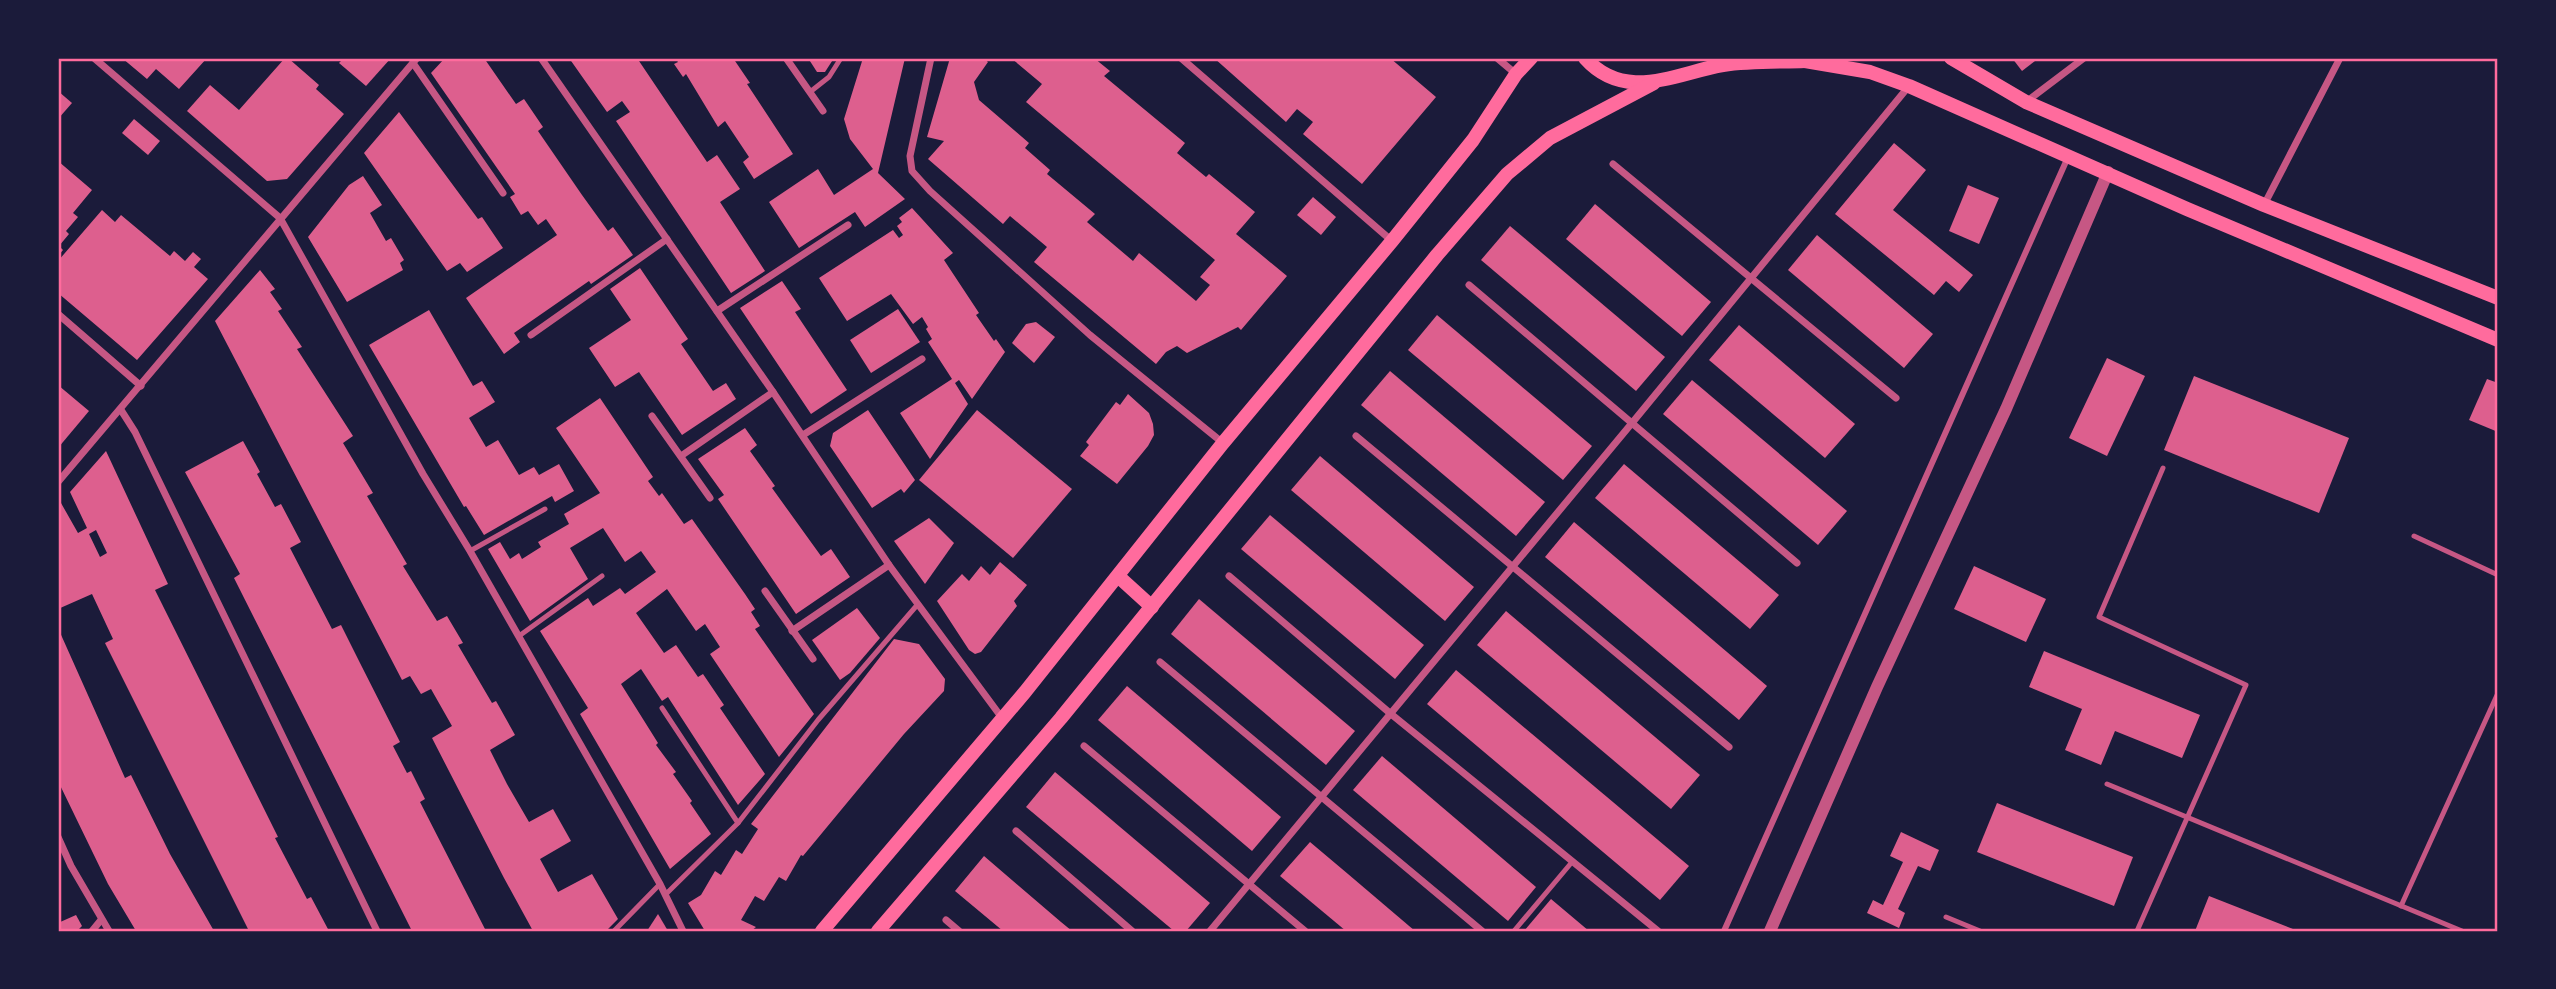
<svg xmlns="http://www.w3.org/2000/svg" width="2556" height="989" viewBox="0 0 2556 989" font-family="'DM Sans',sans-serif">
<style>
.building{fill:#dd5f8e;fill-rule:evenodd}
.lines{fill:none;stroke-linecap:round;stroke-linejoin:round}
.service{stroke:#c65784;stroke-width:5}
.pedestrian{stroke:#c65784;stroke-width:6}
.minor{stroke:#c65784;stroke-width:7}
.tertiary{stroke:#c65784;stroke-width:12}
.secondary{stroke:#ff6b9d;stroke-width:14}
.neatline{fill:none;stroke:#ff6b9d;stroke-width:2.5}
</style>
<rect width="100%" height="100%" fill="#1b1b3a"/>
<g class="building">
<path d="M122 58H207L179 89 156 69 147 79Z"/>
<path d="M285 58H288L319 85 316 89 344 114 287 179 267 181 187 111 210 85 239 110Z"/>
<path d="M344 58H391L366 86 339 63Z"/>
<path d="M445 58H484L516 104 524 99 543 127 538 131 582 195 608 231 613 227 633 255 591 284 589 281 514 333 520 342 504 354 466 298 557 235 546 219 538 225 528 211 521 215 510 197 515 194 431 73Z"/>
<path d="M569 58H637L707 162 717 155 740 189 720 202 765 271 731 293 616 121 630 112 622 101 607 112Z"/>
<path d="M675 58H733L750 83 747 84 793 154 754 179 743 162 749 157 725 121 718 127 686 74 683 77 674 64 678 62Z"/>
<path d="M808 58H834L825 72H817Z"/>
<path d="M863 58H905L878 173 905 199 865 227 855 212 799 248 769 202 818 169 834 195 873 169 850 139 844 119Z"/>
<path d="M950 58H983L988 62 974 82 979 100 1029 143 1025 148 1050 170 1047 174 1095 214 1087 222 1133 261 1139 253 1196 301 1210 285 1200 277 1215 260 1026 102 1042 84 1011 58H1094L1110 71 1104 76 1185 143 1177 153 1206 177 1209 174 1255 212 1236 234 1287 276 1241 330 1238 327 1187 353 1177 346 1166 352 1156 364 1034 262 1047 247 1010 216 1003 224 928 159 944 141 927 137Z"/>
<path d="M1214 58H1390L1436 97 1362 184 1303 134 1313 122 1297 109 1286 122Z"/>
<path d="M2012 58H2039L2022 71Z"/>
<path d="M58 91 72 103 58 119Z"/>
<path d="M399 112 478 219 482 217 503 248 467 272 460 263 447 271 364 153Z"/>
<path d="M134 119 160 141 148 155 122 133Z"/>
<path d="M1894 143 1926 170 1893 210 1973 275 1959 292 1946 281 1934 295 1835 214Z"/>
<path d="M58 161 92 190 73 213 78 217 66 231 69 234 59 246 63 250 58 256Z"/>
<path d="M363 176 382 205 370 213 386 241 391 238 404 260 400 263 403 270 347 302 308 237 349 185Z"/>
<path d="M1968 185 1999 198 1979 244 1949 231Z"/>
<path d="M1313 197 1336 217 1321 235 1297 215Z"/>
<path d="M1595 204 1711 302 1682 336 1566 239Z"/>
<path d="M912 208 953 253 944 260 979 313 976 315 994 341 996 339 1005 352 972 399 959 380 955 383 968 404 930 459 900 413 952 379 928 342 932 339 926 329 928 327 922 317 913 324 891 294 847 321 819 278 893 230 899 238 903 235 897 226 902 222 899 218Z"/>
<path d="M102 210 115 222 121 215 170 256 174 251 185 261 193 252 201 259 194 267 208 279 137 360 58 293V261Z"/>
<path d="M1510 226 1665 357 1636 391 1481 260Z"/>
<path d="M1817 235 1933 334 1904 368 1788 270Z"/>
<path d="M640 268 688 339 681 344 713 391 726 383 736 399 682 435 639 372 615 387 589 348 631 320 610 289Z"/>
<path d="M260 270 275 289 270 292 282 309 278 311 302 347 297 349 353 436 343 443 373 493 367 496 407 564 403 566 437 621 447 616 463 643 458 645 492 703 496 701 515 735 490 750 507 784 529 822 553 809 571 841 540 859 558 892 592 874 618 919 606 931H533L504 878 432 738 452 726 431 689 421 694 410 676 402 680 215 321Z"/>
<path d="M782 281 801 309 795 312 847 390 811 414 740 308Z"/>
<path d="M898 309 920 342 871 373 850 340Z"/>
<path d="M429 310 473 386 482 381 495 402 469 418 486 447 498 440 519 475 534 467 539 475 559 464 574 491 555 502 552 496 484 535 466 506 464 507 369 345Z"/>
<path d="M1437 315 1592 446 1563 480 1408 350Z"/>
<path d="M1036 322 1055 337 1034 363 1012 343 1026 324Z"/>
<path d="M1739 325 1855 424 1825 458 1709 360Z"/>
<path d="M2107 358 2145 376 2107 456 2069 438Z"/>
<path d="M1390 371 1545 502 1516 536 1361 405Z"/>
<path d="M2194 376 2349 438 2319 513 2164 450Z"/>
<path d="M2487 379 2498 383V432L2469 420Z"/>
<path d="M1692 380 1847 511 1818 545 1663 414Z"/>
<path d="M58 385 89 411 58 448Z"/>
<path d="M1128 394 1149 413 1153 424 1154 435 1148 446 1117 484 1080 456 1089 445 1086 442 1116 402 1120 405Z"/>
<path d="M600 398 653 477 648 481 659 496 662 493 684 524 692 519 745 594 755 609 751 612 760 626 755 629 814 714 779 757 710 654 720 647 705 624 696 631 667 589 636 613 664 653 676 645 698 677 703 674 724 705 720 708 765 774 738 805 668 697 662 701 641 669 621 684 658 743 656 745 676 772 673 774 692 801 690 803 711 834 670 869 580 714 588 708 540 631 588 598 593 606 620 588 625 594 656 572 641 551 625 562 603 528 570 548 588 579 530 621 488 549 500 542 510 559 519 553 522 559 541 547 538 542 569 524 564 514 600 493 556 428Z"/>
<path d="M868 410 915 480 904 493 901 489 872 508 830 446 833 433Z"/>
<path d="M977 410 1072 489 1013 558 919 480Z"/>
<path d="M745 428 757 445 750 451 775 486 772 488 821 556 831 549 850 577 796 614 718 499 724 495 698 459Z"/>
<path d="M243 441 260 472 257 474 275 507 281 504 301 542 290 548 332 629 341 625 360 663 400 742 393 746 407 773 411 771 425 799 420 802 486 931H412L234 578 240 574 185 472Z"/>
<path d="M106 451 168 584 155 590 278 837 275 838 307 899 311 897 329 931H249L105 643 113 639 92 594 58 609V507L61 503 78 533 87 528 70 492ZM96 530 107 553 100 557 89 534Z"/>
<path d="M1320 456 1474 587 1445 621 1291 490Z"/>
<path d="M1624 464 1779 595 1750 629 1595 498Z"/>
<path d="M1270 515 1424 645 1395 679 1241 549Z"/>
<path d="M929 518 954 543 925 584 894 541Z"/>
<path d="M1574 522 1767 686 1739 720 1545 557Z"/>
<path d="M1000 562 1027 585 1014 601 1017 606 981 652 975 654 969 650 937 601 962 574 969 581 981 566 990 575Z"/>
<path d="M1974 566 2046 599 2026 642 1954 609Z"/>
<path d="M1199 599 1355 731 1326 765 1171 634Z"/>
<path d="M857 608 880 638 850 673 840 680 812 640Z"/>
<path d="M1506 611 1700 775 1671 809 1477 645Z"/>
<path d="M58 628 125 778 131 775 170 854 214 931H136L108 884 58 781Z"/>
<path d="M894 639 919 644 945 679 944 691 904 734 803 856 801 855 786 881 779 877 764 901 755 896 741 920 756 927 751 931H705L688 903 701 895 715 871 721 875 736 850 742 854 758 829 751 824Z"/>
<path d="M2044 651 2200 715 2182 758 2115 731 2101 765 2065 750 2082 709 2029 687Z"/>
<path d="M1456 670 1689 866 1660 900 1427 704Z"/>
<path d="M1127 686 1281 817 1252 851 1098 720Z"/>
<path d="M1382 756 1536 887 1508 921 1353 790Z"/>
<path d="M1055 772 1210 903 1186 931H1174L1026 807Z"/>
<path d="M1997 803 2133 857 2114 906 1977 852Z"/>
<path d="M1901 832 1939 850 1930 871 1918 866 1898 909 1905 913 1899 928 1867 913 1873 900 1883 905 1903 862 1890 856Z"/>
<path d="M1310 842 1348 874 1415 931H1346L1280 876Z"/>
<path d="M984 856 1061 922 1072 931H1003L955 891Z"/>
<path d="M2209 896 2298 931H2195Z"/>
<path d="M1551 899 1589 931H1524Z"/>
<path d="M658 914 668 931H647Z"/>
<path d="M76 915 82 926 77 931H58V923Z"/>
</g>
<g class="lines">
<g class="service">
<path d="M810 92 829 77 841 58"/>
<path d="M2414 536 2498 575"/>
<path d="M470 551 545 509"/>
<path d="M519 636 602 576"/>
<path d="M662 708 738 823"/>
<path d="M2107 784 2462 931"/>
<path d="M665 895 738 823 818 720 918 604"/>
<path d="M2401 906 2498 693"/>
<path d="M1946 917 1980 931"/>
<path d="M614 931 660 884"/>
<path d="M1514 931 1572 862"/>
<path d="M2137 931 2246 685 2099 617 2163 468"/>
</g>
<path class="pedestrian" d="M1724 931 2068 157"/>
<g class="minor">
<path d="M94 58 280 218 423 474 470 551 660 884 683 931"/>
<path d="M541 58 773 392 889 565 1002 718"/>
<path d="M786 58 823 111"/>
<path d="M931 58 910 156 912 171 930 191 1090 335 1223 443"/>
<path d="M1181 58 1392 241"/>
<path d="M1497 58 1516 74"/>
<path d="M413 63 503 193"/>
<path d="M2026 102 2084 58"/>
<path d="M1613 164 1896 398"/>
<path d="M2264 205 2340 58"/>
<path d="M1469 285 1797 563"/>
<path d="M717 311 848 225"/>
<path d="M58 314 141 386"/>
<path d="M531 335 667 239"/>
<path d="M121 410 135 432 377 931"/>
<path d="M652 416 710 498"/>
<path d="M803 435 922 359"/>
<path d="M1356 436 1729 747"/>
<path d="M681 456 773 392"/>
<path d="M58 482 417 58"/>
<path d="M1229 576 1391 714 1658 931"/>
<path d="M765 591 813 659"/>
<path d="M792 631 889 565"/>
<path d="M1160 662 1482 931"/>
<path d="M1084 746 1305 931"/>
<path d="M1016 831 1132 931"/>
<path d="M58 837 71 866 109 931"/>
<path d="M946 920 959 931"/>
<path d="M92 931 101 920"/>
<path d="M1210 931 1632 423 1909 86"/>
</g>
<path class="tertiary" d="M1770 931 1877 687 2006 409 2108 172"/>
<g class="secondary">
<path d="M1585 58C1625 103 1676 73 1723 65 1750 61 1778 62 1805 61L1811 58"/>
<path d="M1951 58 2026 102 2264 205 2498 298"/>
<path d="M1805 61 1870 72 1909 86 2187 209 2498 340"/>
<path d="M1119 577 1152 607"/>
<path d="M822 931 1025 692 1223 443 1392 241 1473 140 1516 74 1531 58"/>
<path d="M878 931 1061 718 1437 255 1507 174 1550 138 1654 83"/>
</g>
</g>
<rect width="2556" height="989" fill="none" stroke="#1b1b3a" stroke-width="119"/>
<rect x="60" y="60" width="2436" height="870" class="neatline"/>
</svg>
